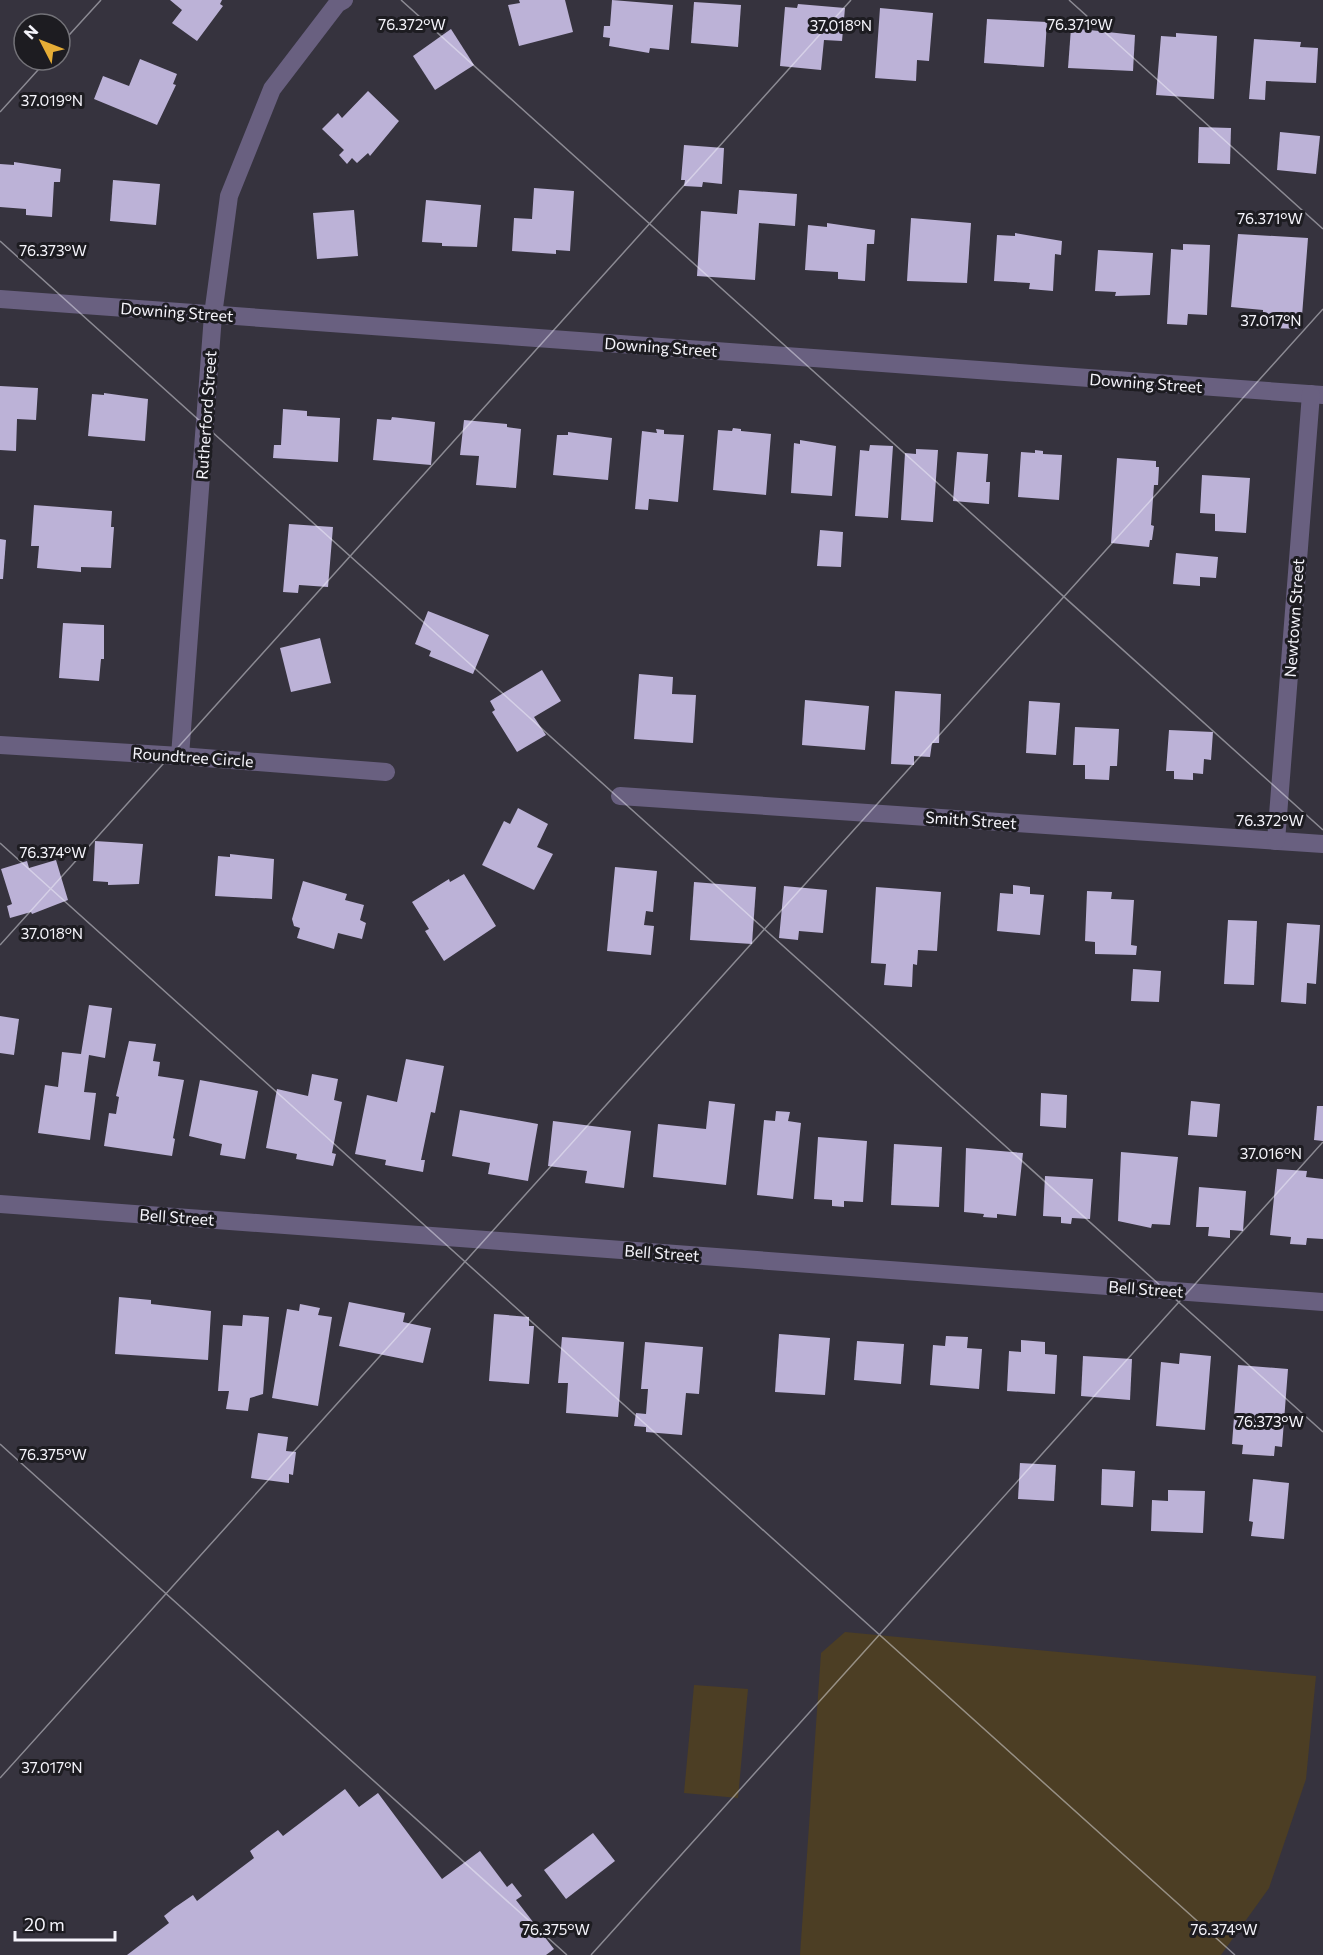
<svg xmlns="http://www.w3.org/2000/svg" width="1323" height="1955" viewBox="0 0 1323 1955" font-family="Commissioner,sans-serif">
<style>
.green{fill:#4c3e24}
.building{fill:#bcb2d7}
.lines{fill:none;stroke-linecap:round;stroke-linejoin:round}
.street{stroke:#696080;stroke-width:18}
.ticks{fill:none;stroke:#f5f4fb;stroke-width:1.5;stroke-opacity:0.45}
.labels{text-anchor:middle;stroke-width:6;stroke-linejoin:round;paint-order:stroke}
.street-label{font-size:16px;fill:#f5f4fb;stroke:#1d1c21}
.ticks-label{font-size:15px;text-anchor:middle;fill:#f5f4fb;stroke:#1d1c21;stroke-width:6;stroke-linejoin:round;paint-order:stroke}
</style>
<rect width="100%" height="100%" fill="#36333e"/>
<g class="green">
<path d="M845 1632 1316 1676 1306 1779 1269 1888 1221 1955H800L821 1653Z"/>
<path d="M694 1685 748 1689 738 1798 684 1793Z"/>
</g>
<g class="building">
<path d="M170 0H222L220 4 223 6 197 41 172 23 182 10Z"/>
<path d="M519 0H565L573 32 519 46 508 5 520 3Z"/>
<path d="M612 0 673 5 669 50 650 48 649 53 609 46 610 38 603 37 604 26H610Z"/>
<path d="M694 2 741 5 738 47 691 43Z"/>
<path d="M798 4 845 8 842 41 824 40 821 70 780 66 785 7 797 8Z"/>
<path d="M880 8 933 13 929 61 917 60 916 81 875 78Z"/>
<path d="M987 19 1047 22 1044 67 984 63Z"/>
<path d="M1071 28 1135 35 1133 71 1068 68Z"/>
<path d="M451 29 474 65 435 90 413 56Z"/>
<path d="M1176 33 1217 36 1214 99 1156 95 1161 36 1176 37Z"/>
<path d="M1254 39 1301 42 1300 47 1318 48 1316 83 1266 81 1265 100 1249 99Z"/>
<path d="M140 59 177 74 173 84 176 85 157 125 94 99 103 76 129 86Z"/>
<path d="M368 91 399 121 370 156 368 153 357 163 352 158 347 164 339 155 344 150 322 129 338 113 342 118Z"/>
<path d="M1199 127 1231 128 1230 164 1198 163Z"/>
<path d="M1280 132 1320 136 1316 174 1277 170Z"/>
<path d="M684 145 724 148 722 184 703 182 702 187 684 186 685 180H681Z"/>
<path d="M14 162 61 169 60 182H54L52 217 26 215V209L0 207V164L14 165Z"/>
<path d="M113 180 160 184 156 225 110 221Z"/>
<path d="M534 188 574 191 570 251 556 250V254L512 251 514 218 532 219Z"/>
<path d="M739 190 797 194 795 226 759 223 755 280 697 276 701 211 737 214Z"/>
<path d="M426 200 481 205 477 247 442 246V243L422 242Z"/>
<path d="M354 210 358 256 317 259 313 213Z"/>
<path d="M911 218 971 223 967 283 907 281Z"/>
<path d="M827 223 875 230 874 244H867L865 281 838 279V272L805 270 808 225 827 227Z"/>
<path d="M1015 233 1062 241 1061 255 1055 254 1053 291 1029 289 1030 283 994 281 997 235 1015 236Z"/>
<path d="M1238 234 1308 238 1301 329 1270 328 1271 318H1263V310L1231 307Z"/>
<path d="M1183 244 1210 245 1207 315 1188 314 1187 325 1167 324 1171 249 1183 250Z"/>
<path d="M1098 250 1153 253 1150 295 1115 296 1116 292 1095 291Z"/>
<path d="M0 386 38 388 36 420 17 419 16 451 0 450Z"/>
<path d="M104 393 148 399 145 441 88 436 92 394 104 395Z"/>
<path d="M283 409 307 411V416L340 418 338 462 273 458 274 445H281Z"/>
<path d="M392 417 435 422 431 465 373 460 377 419 391 420Z"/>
<path d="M464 420 507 424V427L521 429 516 488 476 485 479 456 460 455Z"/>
<path d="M733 428 741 429V431L771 434 766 495 713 490 718 430 732 431Z"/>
<path d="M656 429 664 430V434L684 435 678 502 649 499 648 510 635 509 642 431 657 433Z"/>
<path d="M568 432 612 438 608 480 553 475 557 435H568Z"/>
<path d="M800 440 836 446 832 496 791 493 794 443 800 444Z"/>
<path d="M870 445 893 446 888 518 855 516 860 450 869 451Z"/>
<path d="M916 449 938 450 933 522 901 520 905 453 916 454Z"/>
<path d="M1035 450 1043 451V454L1062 455 1059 500 1018 497 1021 452 1035 453Z"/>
<path d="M957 452 988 454 986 482H990L989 504 953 501Z"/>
<path d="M1117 458 1156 461V467H1159L1158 485H1154L1151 525 1154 526 1152 540H1150L1149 547 1111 543Z"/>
<path d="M1202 475 1250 478 1246 533 1215 531V514L1200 513Z"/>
<path d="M34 505 112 511 111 527H114L111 568 81 567V572L37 568 39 546H31Z"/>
<path d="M289 524 333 527 328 587 299 585 298 593 283 592Z"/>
<path d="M820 530 843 532 841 567 817 566Z"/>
<path d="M0 539 6 540 3 579H0Z"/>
<path d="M1176 553 1218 557 1216 578 1200 577V586L1173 584Z"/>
<path d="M428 611 489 635 473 674 429 656 431 651 415 644Z"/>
<path d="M63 623 104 625V659H101L99 681 59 678Z"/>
<path d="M320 638 331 683 291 692 280 648Z"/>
<path d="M542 670 561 701 534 717 546 735 517 752 492 712 495 710 490 701Z"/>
<path d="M639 674 673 677 672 694 696 695 693 743 634 739Z"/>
<path d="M895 691 941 694 939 743H932L930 757 914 756V765L891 764Z"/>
<path d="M805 700 869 706 865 750 802 745Z"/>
<path d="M1029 701 1060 703 1056 755 1026 753Z"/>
<path d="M1075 727 1119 729 1117 766H1110L1109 780 1085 779V765H1073Z"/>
<path d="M1169 730 1213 732 1211 760 1204 759 1203 774 1193 773V780L1174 779V771H1166Z"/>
<path d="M518 808 548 824 537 847 553 854 534 890 482 865 504 821 510 824Z"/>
<path d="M95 841 143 844 139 884 108 885V882L93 881Z"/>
<path d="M230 854 274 859 272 899 215 896 218 856 230 857Z"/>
<path d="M56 860 68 900 32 914 31 912 10 918 7 906 12 904 1 869 27 861 29 868Z"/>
<path d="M615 867 657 871 653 912 646 911 644 925 654 926 651 955 607 951Z"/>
<path d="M464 874 496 926 444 961 425 931 429 929 412 902 449 879 450 882Z"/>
<path d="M303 881 347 894 345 900 364 905 360 920 366 923 362 939 338 933 334 949 297 938 300 928 294 926 292 919Z"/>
<path d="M694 882 756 887 752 944 690 940Z"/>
<path d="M1013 885 1030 887V894L1044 895 1040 935 997 931 1000 893 1013 894Z"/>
<path d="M784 886 827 890 823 933 799 931 798 940 779 938Z"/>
<path d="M876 887 941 892 937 951 918 950 917 965 913 964 912 987 884 985 886 964 871 963Z"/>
<path d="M1087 891 1112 892 1111 899 1134 900 1131 945 1137 946 1136 955 1095 954V942L1085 941Z"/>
<path d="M1228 920 1257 921 1254 985 1224 984Z"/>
<path d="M1287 923 1320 925 1316 984 1307 983 1306 1004 1281 1002Z"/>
<path d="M1133 969 1161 971 1159 1002 1131 1001Z"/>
<path d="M89 1005 112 1008 105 1058 89 1055 84 1092 96 1093 90 1140 38 1133 45 1085 58 1087 62 1052 81 1054Z"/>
<path d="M0 1016 19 1019 14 1055 0 1053Z"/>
<path d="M129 1041 156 1044 153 1061 160 1062 158 1076 184 1080 173 1138 175 1139 172 1156 104 1146 109 1113 116 1114 119 1097 116 1096Z"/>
<path d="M406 1059 444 1066 435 1113 431 1112 421 1160H425L423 1172 385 1165 386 1160 355 1154 367 1095 397 1102Z"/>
<path d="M312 1074 338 1079 334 1100 342 1102 332 1153 336 1154 333 1166 296 1159 297 1154 266 1148 277 1089 308 1096Z"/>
<path d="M200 1080 258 1091 245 1159 220 1155 222 1144 189 1136Z"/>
<path d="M1041 1093 1067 1095 1066 1128 1040 1126Z"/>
<path d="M709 1101 735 1104 726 1185 653 1177 658 1124 706 1129Z"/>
<path d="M1191 1101 1220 1104 1217 1137 1188 1135Z"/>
<path d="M1317 1106H1323V1141L1314 1140Z"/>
<path d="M460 1110 538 1124 528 1181 488 1174 490 1163 452 1156Z"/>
<path d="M776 1111 790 1112 788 1121 801 1123 793 1199 757 1195 764 1120 775 1121Z"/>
<path d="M553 1121 631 1131 624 1188 585 1183 587 1171 548 1166Z"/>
<path d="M818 1137 867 1141 863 1202 844 1201V1207L832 1206V1200L814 1199Z"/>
<path d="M894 1144 942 1147 939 1207 891 1205Z"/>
<path d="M966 1148 1023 1153 1016 1216 997 1214V1218L983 1217 984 1214 964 1212Z"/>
<path d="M1121 1152 1178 1157 1170 1225 1152 1224 1151 1228 1118 1221Z"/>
<path d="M1277 1169 1307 1171 1306 1177 1323 1179V1239L1307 1238 1306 1245 1290 1244 1291 1237 1270 1235Z"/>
<path d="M1045 1176 1093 1179 1090 1219 1072 1218 1071 1224 1061 1223V1217L1043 1216Z"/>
<path d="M1199 1187 1246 1191 1243 1231 1230 1230V1238L1208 1236 1209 1227H1196Z"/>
<path d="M119 1297 151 1300V1304L211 1311 208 1360 115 1354Z"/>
<path d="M349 1302 405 1313 403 1322 431 1328 423 1363 339 1346Z"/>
<path d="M300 1304 320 1308 318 1315 332 1317 318 1406 272 1398 287 1309 299 1311Z"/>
<path d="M494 1314 529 1317V1326H534L529 1384 489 1381Z"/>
<path d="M243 1315 269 1317 263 1394 250 1398 248 1411 226 1409 229 1391H218L223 1325 242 1326Z"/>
<path d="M779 1334 830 1338 825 1395 775 1392Z"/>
<path d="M946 1336 968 1337 967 1348 982 1349 979 1389 930 1385 933 1345 945 1346Z"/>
<path d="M562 1337 624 1342 618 1417 566 1413 568 1383H558Z"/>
<path d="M1021 1340 1045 1342V1354L1057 1355 1055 1394 1007 1391 1009 1351 1021 1352Z"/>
<path d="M857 1341 904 1344 901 1384 854 1380Z"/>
<path d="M645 1342 703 1347 699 1394 686 1393 682 1435 646 1432V1427L634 1426 636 1413 646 1414 648 1389H641Z"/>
<path d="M1180 1353 1211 1356 1205 1430 1156 1426 1161 1362 1179 1364Z"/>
<path d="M1083 1356 1132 1359 1130 1400 1081 1396Z"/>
<path d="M1238 1365 1288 1369 1282 1447 1275 1446 1274 1456 1242 1454 1243 1445 1232 1444Z"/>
<path d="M258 1433 288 1437 286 1451 296 1452 293 1475 289 1474V1483L251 1478Z"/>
<path d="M1020 1463 1056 1465 1054 1501 1018 1499Z"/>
<path d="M1102 1469 1135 1471 1133 1507 1101 1505Z"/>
<path d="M1253 1479 1289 1483 1284 1539 1251 1536 1253 1522 1249 1521Z"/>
<path d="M1168 1490 1205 1491 1203 1533 1151 1531 1152 1500 1168 1501Z"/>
<path d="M345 1789 359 1807 378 1793 442 1879 480 1851 507 1887 512 1883 522 1896 516 1900 554 1949 546 1955H127L169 1923 164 1916 174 1908 193 1895 197 1901 254 1858 250 1851 267 1838 278 1830 283 1836Z"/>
<path d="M593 1833 615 1861 566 1899 544 1870Z"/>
</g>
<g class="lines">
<g class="street">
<path d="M0 299 1323 395"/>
<path d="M0 745 180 756 386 772"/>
<path d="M180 756 213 315 229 196 272 89 337 4 344 0"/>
<path d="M620 796 1323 844"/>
<path d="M1276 841 1311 394"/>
<path d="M0 1204 1323 1302"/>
</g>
</g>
<path class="ticks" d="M401 0 1323 830M1069 0 1323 229M60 45 101 0M0 112 47 60M0 241 1323 1432M0 843 1235 1955M0 945 851 0M0 1444 567 1955M0 1778 1323 309M591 1955 1323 1142"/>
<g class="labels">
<g class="street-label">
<text transform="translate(177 312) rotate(4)" y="6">Downing Street</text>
<text transform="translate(661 347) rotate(4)" y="6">Downing Street</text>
<text transform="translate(1146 383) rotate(4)" y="6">Downing Street</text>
<text transform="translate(206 415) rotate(-86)" y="6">Rutherford Street</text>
<text transform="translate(1294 618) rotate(-86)" y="6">Newtown Street</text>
<text transform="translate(193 757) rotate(4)" y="6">Roundtree Circle</text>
<text transform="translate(971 820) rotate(4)" y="6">Smith Street</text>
<text transform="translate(177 1217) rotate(4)" y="6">Bell Street</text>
<text transform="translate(662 1253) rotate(4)" y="6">Bell Street</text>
<text transform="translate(1146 1289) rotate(4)" y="6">Bell Street</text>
</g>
</g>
<g class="ticks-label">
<text x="412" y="30">76.372°W</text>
<text x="1080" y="30">76.371°W</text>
<text x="841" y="31">37.018°N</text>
<text x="52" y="106">37.019°N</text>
<text x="1270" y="224">76.371°W</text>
<text x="53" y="256">76.373°W</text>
<text x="1271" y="326">37.017°N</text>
<text x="1270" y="826">76.372°W</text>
<text x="53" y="858">76.374°W</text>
<text x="52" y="939">37.018°N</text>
<text x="1271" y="1159">37.016°N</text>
<text x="1270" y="1427">76.373°W</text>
<text x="53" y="1460">76.375°W</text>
<text x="52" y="1773">37.017°N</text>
<text x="556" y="1935">76.375°W</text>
<text x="1224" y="1935">76.374°W</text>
</g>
<g transform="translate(42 42) rotate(312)"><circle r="28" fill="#1d1c21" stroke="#737278" stroke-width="1.5"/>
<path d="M0-4.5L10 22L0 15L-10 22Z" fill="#e6ad36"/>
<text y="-9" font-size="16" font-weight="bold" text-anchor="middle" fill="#f5f4fb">N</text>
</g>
<path d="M15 1931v9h100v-9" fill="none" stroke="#f5f4fb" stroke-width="3"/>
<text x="24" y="1931" font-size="18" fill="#f5f4fb" stroke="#1d1c21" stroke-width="4.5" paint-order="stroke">20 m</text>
</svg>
